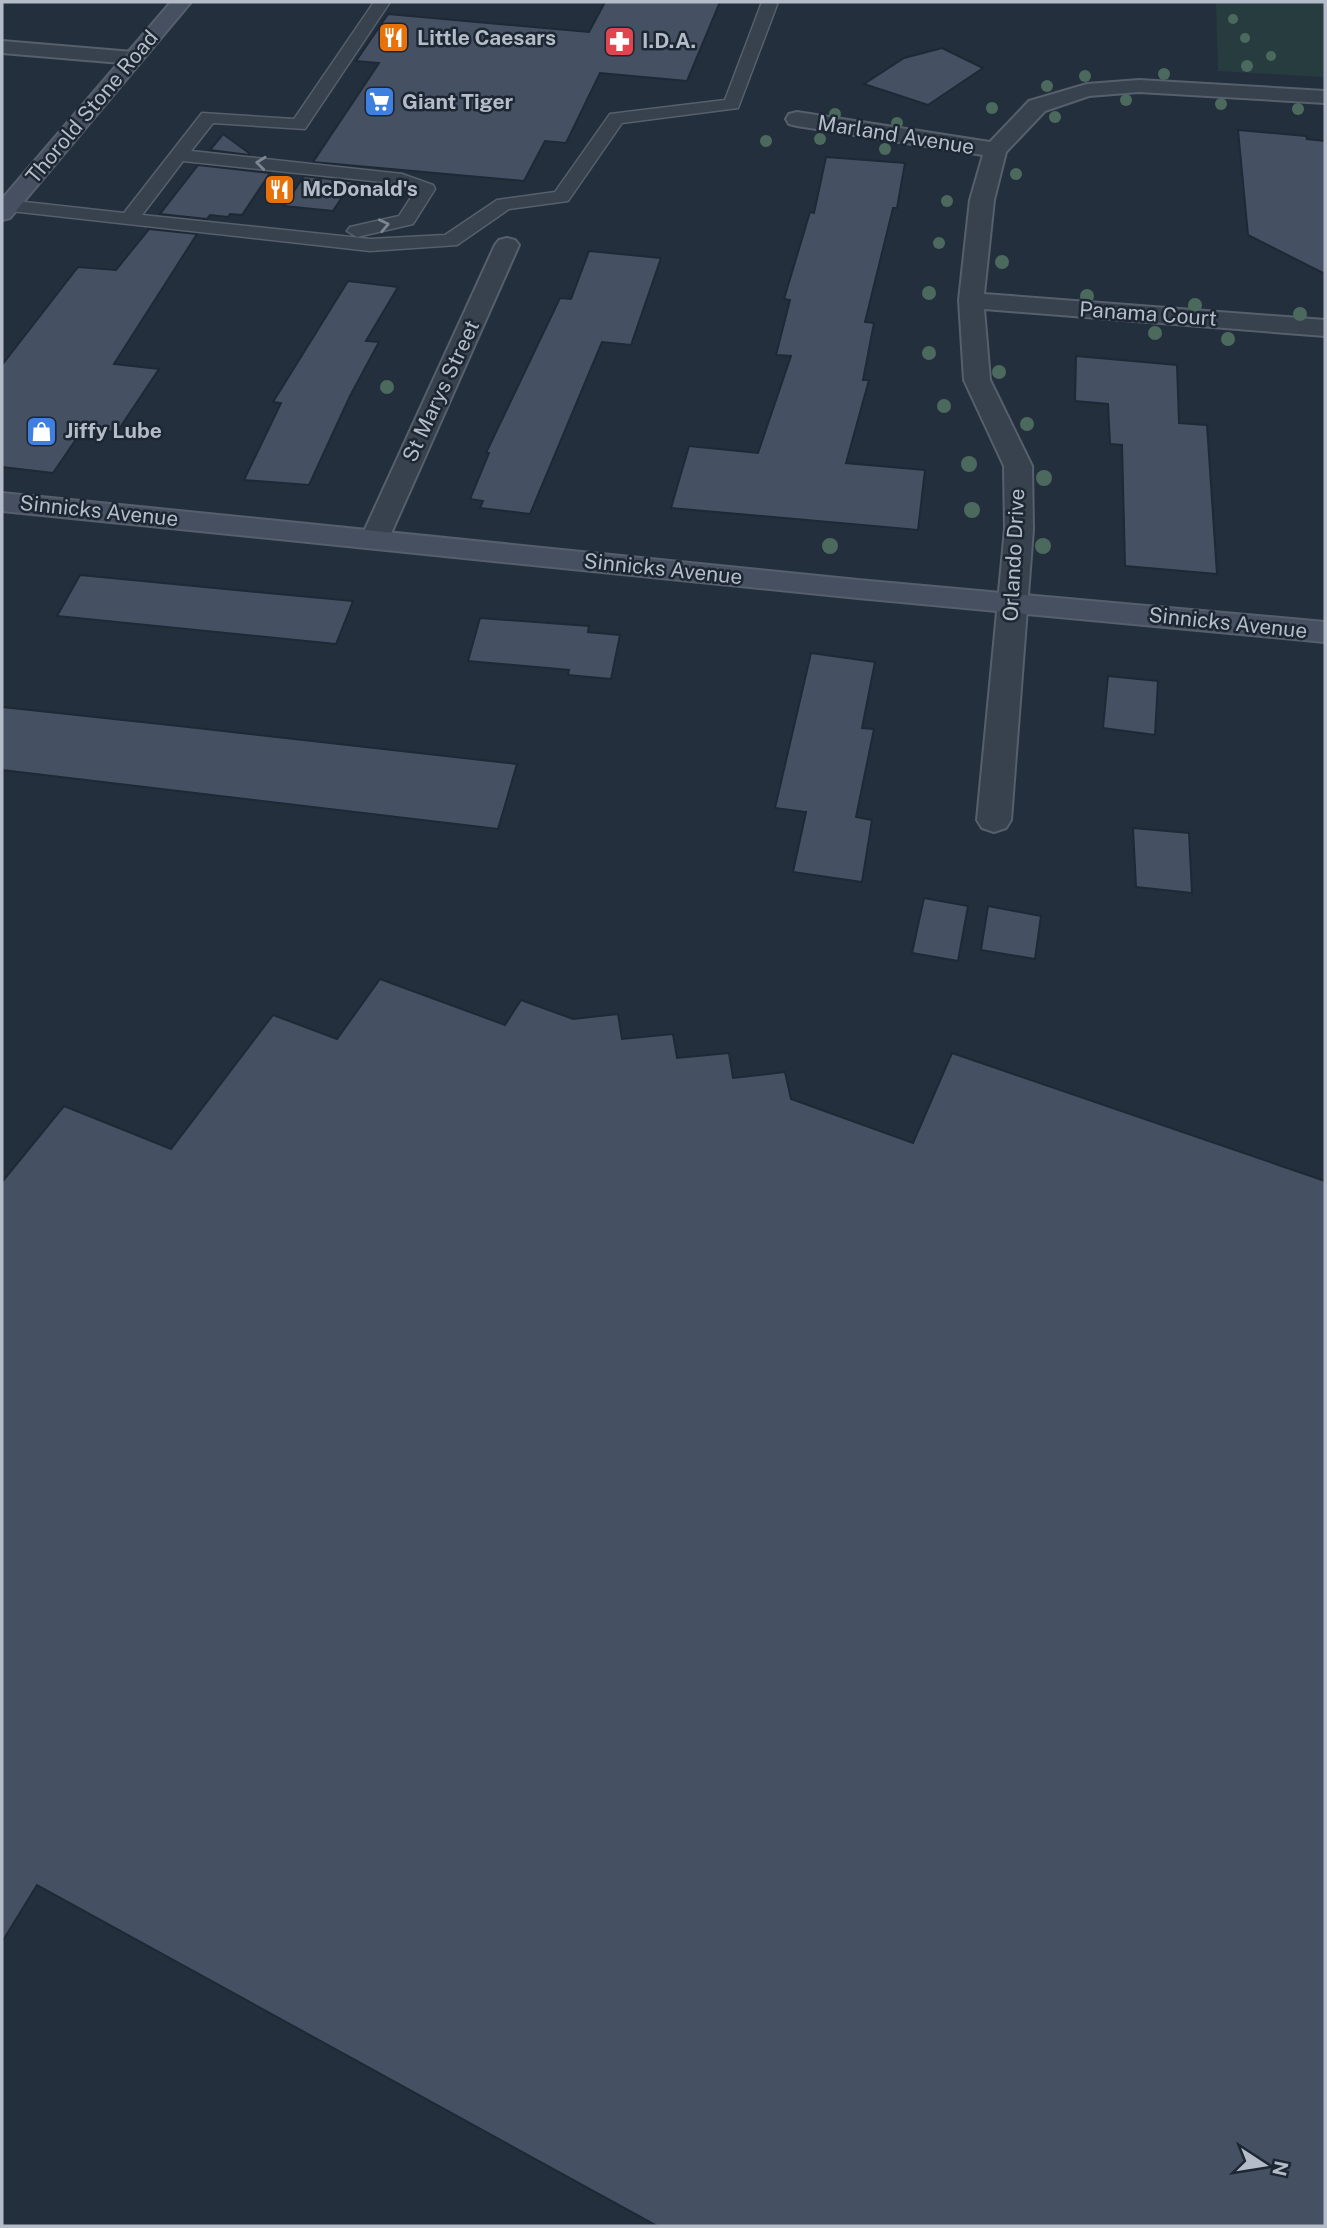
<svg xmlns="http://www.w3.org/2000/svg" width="1327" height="2228" viewBox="0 0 1327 2228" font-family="'Public Sans',sans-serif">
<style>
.green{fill:#263c3f}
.building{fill:#455162;stroke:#1f2835;stroke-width:2}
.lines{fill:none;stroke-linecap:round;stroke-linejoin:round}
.lane-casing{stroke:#565f6c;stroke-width:3}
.street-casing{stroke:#565f6c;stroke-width:4}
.secondary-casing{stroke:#565f6c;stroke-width:4}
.lane{fill:#38414e;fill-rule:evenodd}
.street{fill:#38414e;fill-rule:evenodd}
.secondary{fill:#465061;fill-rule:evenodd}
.tree{fill:#4b6a5d}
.oneway{stroke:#7c8592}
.labels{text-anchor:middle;stroke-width:5;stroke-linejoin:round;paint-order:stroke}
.far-poi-label{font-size:21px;font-weight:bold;fill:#b4bcc9;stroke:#1d2633;text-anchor:start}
.far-street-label{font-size:21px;fill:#b4bcc9;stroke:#1d2633}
</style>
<rect width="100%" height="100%" fill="#242f3e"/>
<path class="green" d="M1216 2H1325V77L1218 71Z"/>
<g class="building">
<path d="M605 2H720L687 81 600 73 566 143 545 141 524 181 313 162 379 63 356 61 388 14 589 32Z"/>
<path d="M942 48 983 68 928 105 864 84 904 58Z"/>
<path d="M1238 130 1306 136 1307 139 1325 141V274L1248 235Z"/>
<path d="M223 134 249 153V155L210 150Z"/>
<path d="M826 157 905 163 897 208H893L865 322 874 323 863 380H869L846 463 925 470 918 530 671 508 689 446 758 453 791 356 776 355 790 300 784 299 810 212 814 213Z"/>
<path d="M198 165 270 173 242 215 230 214 228 217 210 215 207 219 160 214Z"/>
<path d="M304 176 381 185 376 194 346 191 333 211 284 206Z"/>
<path d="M149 229 197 234 114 364 159 369 117 432 83 429 53 473 2 467V365L78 267 116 270Z"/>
<path d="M589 251 661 258 631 345 602 342 530 514 480 508 483 501 470 499 489 453H486L560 298 571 299Z"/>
<path d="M348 281 398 287 366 341 379 342 350 396 309 485 244 480 281 403 273 402Z"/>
<path d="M1076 356 1177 365 1179 423 1207 425 1217 574 1125 566 1122 445 1110 444 1108 404 1075 401Z"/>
<path d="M80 575 246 591 353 601 336 644 57 616Z"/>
<path d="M480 618 589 626 588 632 620 635 611 679 568 675 569 670 468 661Z"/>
<path d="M811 653 875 662 862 728 874 729 856 817 872 820 862 882 793 872 806 812 775 808Z"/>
<path d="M1108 676 1158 681 1155 735 1103 728Z"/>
<path d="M2 707 179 726 517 764 498 829 2 770Z"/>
<path d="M1133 828 1189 833 1192 893 1136 887Z"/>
<path d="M924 898 968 906 958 961 912 953Z"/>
<path d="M988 906 1041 916 1035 959 981 950Z"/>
<path d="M380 979 505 1025 521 1000 573 1019 618 1014 622 1039 673 1034 677 1058 729 1053 733 1078 785 1072 791 1099 913 1143 952 1053 1325 1181V2226H657L37 1885 2 1942V1182L64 1106 171 1149 273 1015 337 1039Z"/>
</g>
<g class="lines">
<defs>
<path id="lane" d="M374 2H390L305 129 213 123 191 151 402 174 433 185 435 189 413 224 357 237 347 231 350 227 399 216 415 191 392 183 183 161 142 215 370 239 445 235 497 200 555 192 610 114 725 100 762 2H778L738 108 622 123 568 201 509 209 457 245 370 251 2 210V202L7 200 124 213 202 113 294 119Z"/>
<g id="street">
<path d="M2 41 133 52 140 54 143 58 140 62 133 64 2 53Z"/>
<path d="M1139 80 1325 91V103L1139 92 1089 96 1045 111 1006 152 994 200 984 294 1325 320V336L984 309 990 380 1032 466 1033 529 1011 820 1006 828 994 832 982 828 977 820 1005 529 1004 466 964 380 959 300 970 200 983 155 797 126 789 124 786 119 789 114 797 112 990 142 1029 101 1087 84Z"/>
<path d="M507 238 515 240 519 245 389 538 385 544 375 547 365 544 361 538 495 245 499 240Z"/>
</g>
<g id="secondary">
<path d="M171 2H191L10 218 2 220V199Z"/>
<path d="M2 493 858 580 1325 622V642L858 598 2 511Z"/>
</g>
</defs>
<use href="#lane" class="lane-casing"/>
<use href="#street" class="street-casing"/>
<use href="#secondary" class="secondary-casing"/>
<use href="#lane" class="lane"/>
<use href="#street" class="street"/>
<use href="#secondary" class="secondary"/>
</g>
<g class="tree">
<circle cx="1233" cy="19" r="5"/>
<circle cx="1245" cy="38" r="5"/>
<circle cx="1271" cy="56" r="5"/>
<circle cx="1247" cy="66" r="6"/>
<circle cx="1164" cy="74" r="6"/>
<circle cx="1085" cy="76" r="6"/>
<circle cx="1047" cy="86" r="6"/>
<circle cx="1126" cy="100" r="6"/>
<circle cx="1221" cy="104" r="6"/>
<circle cx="992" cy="108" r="6"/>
<circle cx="1298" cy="109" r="6"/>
<circle cx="835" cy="114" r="6"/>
<circle cx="1055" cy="117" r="6"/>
<circle cx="897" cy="123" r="6"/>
<circle cx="820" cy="139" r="6"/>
<circle cx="766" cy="141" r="6"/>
<circle cx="885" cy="149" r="6"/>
<circle cx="1016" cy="174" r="6"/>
<circle cx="947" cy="201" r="6"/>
<circle cx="939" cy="243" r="6"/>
<circle cx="1002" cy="262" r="7"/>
<circle cx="929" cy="293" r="7"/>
<circle cx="1087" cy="296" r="7"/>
<circle cx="1195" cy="305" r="7"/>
<circle cx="1300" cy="314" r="7"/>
<circle cx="1155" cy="333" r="7"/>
<circle cx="1228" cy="339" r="7"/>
<circle cx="929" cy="353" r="7"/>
<circle cx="999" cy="372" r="7"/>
<circle cx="387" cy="387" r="7"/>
<circle cx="944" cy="406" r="7"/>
<circle cx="1027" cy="424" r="7"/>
<circle cx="969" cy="464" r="8"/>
<circle cx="1044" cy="478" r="8"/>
<circle cx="972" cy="510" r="8"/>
<circle cx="830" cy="546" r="8"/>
<circle cx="1043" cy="546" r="8"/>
</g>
<defs><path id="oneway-chevron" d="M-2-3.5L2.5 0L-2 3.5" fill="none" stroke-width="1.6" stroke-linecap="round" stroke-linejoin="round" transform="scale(1.75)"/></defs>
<g class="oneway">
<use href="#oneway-chevron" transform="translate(261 163) rotate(-174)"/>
<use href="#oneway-chevron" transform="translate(384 225) rotate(-12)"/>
</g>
<defs>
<symbol id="restaurant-square" viewBox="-11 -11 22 22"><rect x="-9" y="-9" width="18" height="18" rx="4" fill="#e8710a" stroke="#1d2633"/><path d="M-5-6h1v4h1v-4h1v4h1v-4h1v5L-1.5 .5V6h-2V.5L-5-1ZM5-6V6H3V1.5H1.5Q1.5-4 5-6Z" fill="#fff"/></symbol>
<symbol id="pharmacy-square" viewBox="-11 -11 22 22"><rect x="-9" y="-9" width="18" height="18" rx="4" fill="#e0444e" stroke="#1d2633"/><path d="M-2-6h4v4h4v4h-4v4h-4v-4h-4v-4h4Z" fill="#fff"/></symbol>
<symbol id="supermarket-square" viewBox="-11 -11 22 22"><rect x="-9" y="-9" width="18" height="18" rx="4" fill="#3f7fe0" stroke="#1d2633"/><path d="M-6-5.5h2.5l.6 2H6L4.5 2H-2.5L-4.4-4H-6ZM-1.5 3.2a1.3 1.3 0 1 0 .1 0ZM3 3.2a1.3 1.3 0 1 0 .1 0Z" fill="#fff"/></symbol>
<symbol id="shop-square" viewBox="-11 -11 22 22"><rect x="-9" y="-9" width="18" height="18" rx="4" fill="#3f7fe0" stroke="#1d2633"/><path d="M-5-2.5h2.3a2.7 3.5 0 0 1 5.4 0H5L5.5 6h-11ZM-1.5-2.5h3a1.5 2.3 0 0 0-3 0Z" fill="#fff"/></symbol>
</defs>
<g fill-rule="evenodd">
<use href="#restaurant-square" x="376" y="20" width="35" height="35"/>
<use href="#pharmacy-square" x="602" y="24" width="35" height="35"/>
<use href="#supermarket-square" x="362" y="84" width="35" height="35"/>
<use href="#restaurant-square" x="262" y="172" width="35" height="35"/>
<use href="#shop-square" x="24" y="414" width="35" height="35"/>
</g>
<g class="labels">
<g class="far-poi-label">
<text x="417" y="45">Little Caesars</text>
<text x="642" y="48">I.D.A.</text>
<text x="402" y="109">Giant Tiger</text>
<text x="302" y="196">McDonald's</text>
<text x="65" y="438">Jiffy Lube</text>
</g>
<g class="far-street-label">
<text transform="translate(92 107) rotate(-50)" y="7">Thorold Stone Road</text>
<text transform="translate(896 135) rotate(9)" y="7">Marland Avenue</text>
<text transform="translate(1148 314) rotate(4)" y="7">Panama Court</text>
<text transform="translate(441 391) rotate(-65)" y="7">St Marys Street</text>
<text transform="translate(99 511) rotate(6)" y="7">Sinnicks Avenue</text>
<text transform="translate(1014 555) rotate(-87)" y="7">Orlando Drive</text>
<text transform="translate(663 569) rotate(6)" y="7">Sinnicks Avenue</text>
<text transform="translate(1228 623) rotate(6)" y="7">Sinnicks Avenue</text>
</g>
</g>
<rect width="1327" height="2228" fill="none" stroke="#b4bcc9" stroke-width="7"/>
<g transform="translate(1264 2165) rotate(102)" stroke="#1d2633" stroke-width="5" paint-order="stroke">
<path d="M0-5L12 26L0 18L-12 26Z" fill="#b4bcc9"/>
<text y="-10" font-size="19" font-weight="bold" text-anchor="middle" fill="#b4bcc9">N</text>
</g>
</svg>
